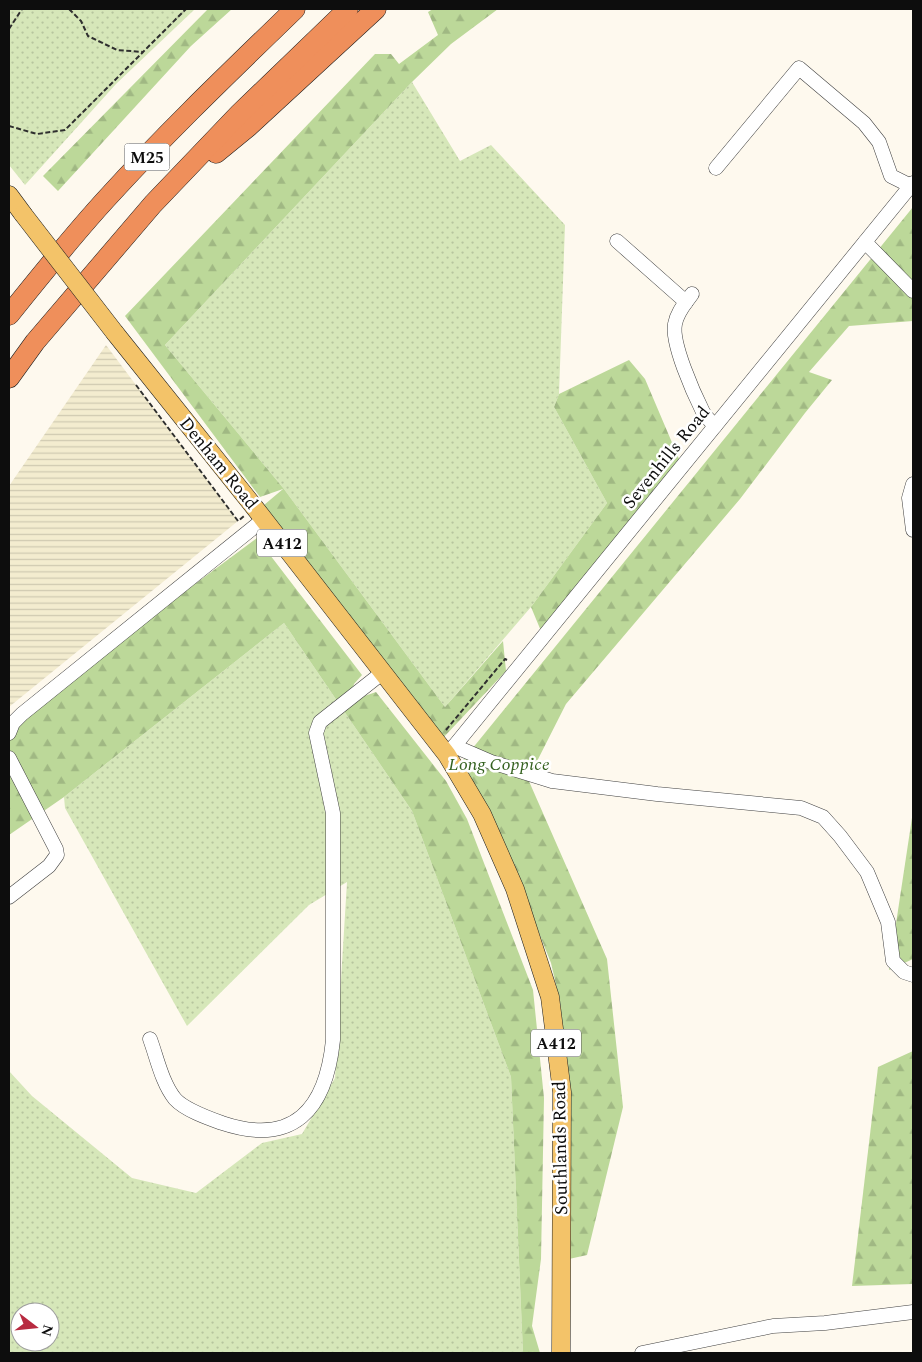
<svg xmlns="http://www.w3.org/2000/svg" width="922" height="1362" viewBox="0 0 922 1362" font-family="Spectral,serif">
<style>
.farmland{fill:url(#farmland-rules)}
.grass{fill:url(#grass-dots);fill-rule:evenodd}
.forest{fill:url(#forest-firs)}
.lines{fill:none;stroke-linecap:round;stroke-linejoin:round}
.minor-casing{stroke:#404040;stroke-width:15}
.major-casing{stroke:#1e1e1e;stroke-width:19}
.highway-casing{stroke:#1e1e1e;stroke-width:21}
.path{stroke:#2f2f2f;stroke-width:2;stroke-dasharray:5 2.5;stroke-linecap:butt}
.minor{stroke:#fff;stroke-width:14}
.major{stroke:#f3c369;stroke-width:18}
.highway{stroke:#ef8f5b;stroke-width:20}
.major-bridge-casing{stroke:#1e1e1e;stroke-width:19;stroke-linecap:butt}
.major-bridge{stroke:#f3c369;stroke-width:18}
.labels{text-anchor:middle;stroke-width:5;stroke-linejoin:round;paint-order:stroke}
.shield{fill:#fff;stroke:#565656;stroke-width:1}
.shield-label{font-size:16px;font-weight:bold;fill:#0d0d0d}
.street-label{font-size:18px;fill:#0d0d0d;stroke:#fff}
.park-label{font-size:18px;font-style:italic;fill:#356220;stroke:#fff}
</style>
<defs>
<pattern id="farmland-rules" width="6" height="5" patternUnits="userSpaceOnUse" patternTransform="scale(1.25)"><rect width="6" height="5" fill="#f3eccf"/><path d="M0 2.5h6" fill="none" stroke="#cfc9b1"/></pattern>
<pattern id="grass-dots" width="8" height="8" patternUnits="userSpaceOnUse" patternTransform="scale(1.25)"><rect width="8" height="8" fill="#d6e7b9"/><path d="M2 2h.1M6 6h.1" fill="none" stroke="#b6c59e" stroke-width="1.8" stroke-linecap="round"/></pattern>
<pattern id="forest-firs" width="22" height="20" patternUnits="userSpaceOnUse" patternTransform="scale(1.25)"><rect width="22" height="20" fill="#bcd899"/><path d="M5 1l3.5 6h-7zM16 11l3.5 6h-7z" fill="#a0b883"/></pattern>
</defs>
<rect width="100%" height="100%" fill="#fef9ee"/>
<path class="farmland" d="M106 345 238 521 9 707V486Z"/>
<g class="grass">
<path d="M9 9H195L116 84 25 185 9 165Z"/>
<path d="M412 82 460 161 491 145 565 225 559 394 554 407 607 503 531 607 445 707 284 489 165 345Z"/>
<path d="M284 623 412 811 511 1077 523 1353H9V1071L32 1096 132 1178 196 1193 262 1143 302 1134 335 1078 347 882 309 905 187 1026 65 808 64 797ZM20 1312H50V1342H20Z"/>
</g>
<g class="forest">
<path d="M208 9H232L191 46 58 191 43 176Z"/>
<path d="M433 9H498L451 44 412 82 165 345 284 489 445 707 503 641 506 671 443 738 264 505 283 489 260 497 125 316 375 54H391L399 64 438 35 428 12Z"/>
<path d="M913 207V321L849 326 809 372 832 380 805 413 740 499 566 704 528 779 607 959 623 1107 587 1255 569 1259 570 1106 560 1002 551 963 516 876 463 760Z"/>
<path d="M629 360 645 379 679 459 541 631 531 607 607 503 554 407 559 394Z"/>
<path d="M257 538 362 675 354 684 350 701 376 692 446 781 467 819 533 990 544 1098 541 1259 532 1326 540 1353H523L511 1077 412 811 284 623 64 797 9 835V722Z"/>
<path d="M913 811V959L889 970Z"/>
<path d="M913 1051V1284L852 1286 878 1067Z"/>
</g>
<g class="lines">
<defs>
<g id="minor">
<path d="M716 168 799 68 864 123 879 142 891 176 911 186"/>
<path d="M617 241 686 302"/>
<path d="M865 242 913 291"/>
<path d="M692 294C685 304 677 312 675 324 671 343 694 394 703 412 706 417 711 422 715 426"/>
<path d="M913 484 909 498 913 530"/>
<path d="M9 733 13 723 22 714 264 519"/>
<path d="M454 746 491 762 552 781 657 794 801 808 823 817 840 836 867 872 888 922 893 961 904 972 913 975"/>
<path d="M447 755 913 183"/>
<path d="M9 758 56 849 57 855 49 866 9 897"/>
<path d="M150 1039C157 1058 162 1083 175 1099 185 1110 208 1118 222 1123 294 1147 326 1109 333 1040V813L316 733 320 722 382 673"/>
<path d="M642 1353 773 1326 825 1323 913 1312"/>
</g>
<g id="major">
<path d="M9 195 23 214"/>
<path d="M115 333 255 508 447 755 482 814 515 889 550 997 562 1092 561 1353"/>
</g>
<g id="highway">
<path d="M216 153 249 126 376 9"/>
<path d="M9 315C41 275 73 235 108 197 168 131 232 70 295 9"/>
<path d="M9 378 35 342 153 204 240 113 348 9"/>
</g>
</defs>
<use href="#minor" class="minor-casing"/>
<use href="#major" class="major-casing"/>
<use href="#highway" class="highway-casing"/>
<g class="path">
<path d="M69 9 81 21 88 36 117 50 143 52"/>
<path d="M9 29 22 9"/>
<path d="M9 126 37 134 65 130 186 9"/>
<path d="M136 385 238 521 244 516"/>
<path d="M446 730 505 659 507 660"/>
</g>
<use href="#minor" class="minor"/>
<use href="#major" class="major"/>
<use href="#highway" class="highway"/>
<defs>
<path id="major-bridge" d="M23 214 115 333"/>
</defs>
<use href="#major-bridge" class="major-bridge-casing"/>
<use href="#major-bridge" class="major-bridge"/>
</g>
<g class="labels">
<g class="shield">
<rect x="124.5" y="143.5" width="45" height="27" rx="4"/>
<rect x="257" y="529.5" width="50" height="27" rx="4"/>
<rect x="531" y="1029.5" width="50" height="27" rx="4"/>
</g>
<g class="shield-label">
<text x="147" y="163">M25</text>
<text x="282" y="549">A412</text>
<text x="556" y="1049">A412</text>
</g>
<g class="street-label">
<text transform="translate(666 457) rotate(-51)" y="6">Sevenhills Road</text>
<text transform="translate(219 463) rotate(51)" y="6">Denham Road</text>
<text transform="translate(560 1148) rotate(-91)" y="6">Southlands Road</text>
</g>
<g class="park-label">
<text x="499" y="770">Long Coppice</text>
</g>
</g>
<rect width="922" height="1362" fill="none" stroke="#0d0d0d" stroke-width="20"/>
<g transform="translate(35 1327) rotate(106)"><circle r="24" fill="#ffffff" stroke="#9e9e9e"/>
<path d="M0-4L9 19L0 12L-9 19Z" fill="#b82a40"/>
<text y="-8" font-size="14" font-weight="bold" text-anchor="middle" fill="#0d0d0d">N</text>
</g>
</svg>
